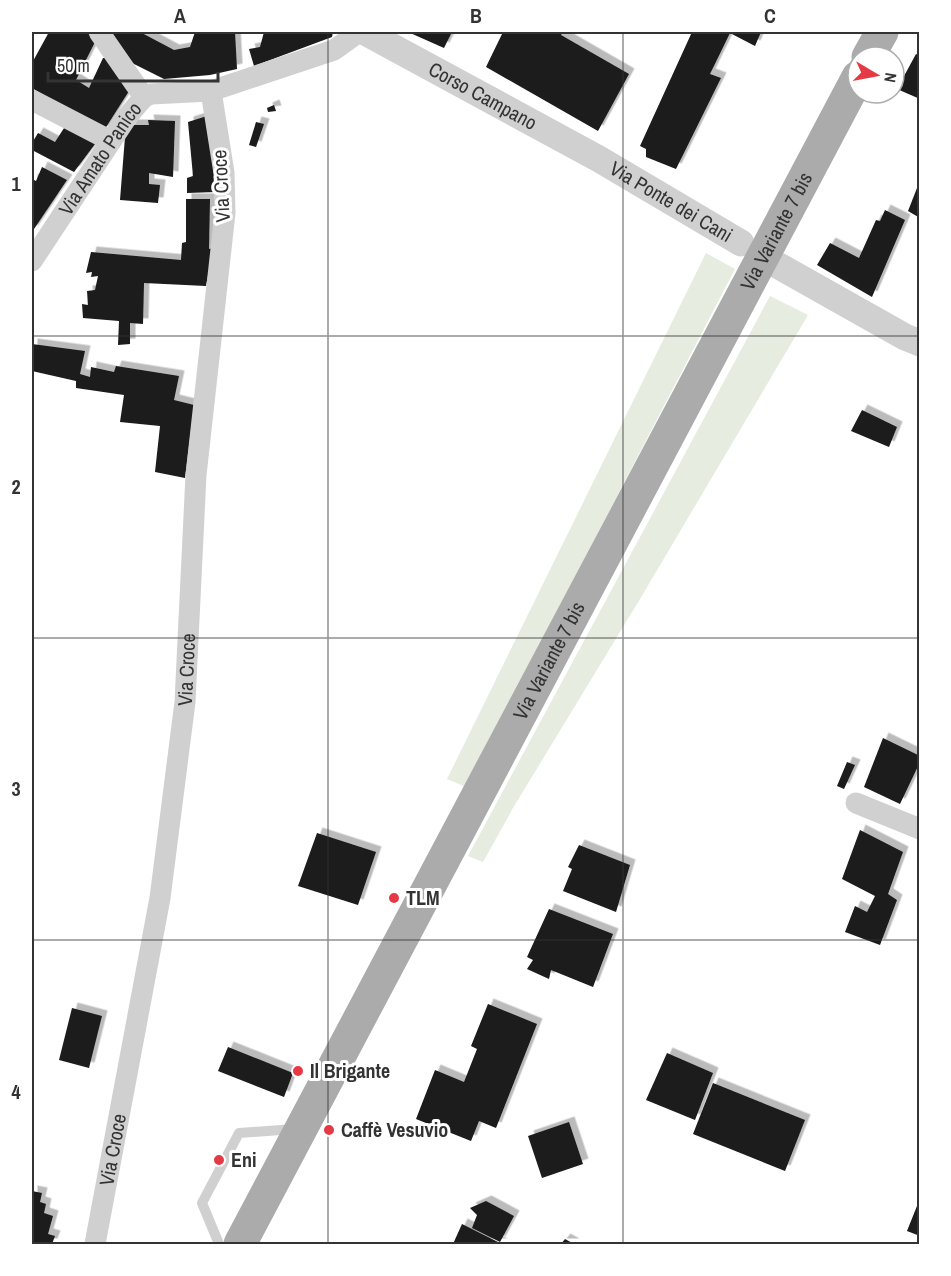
<svg xmlns="http://www.w3.org/2000/svg" width="951" height="1276" viewBox="0 0 951 1276" font-family="'Archivo Narrow',sans-serif">
<style>
.green{fill:#e6ecdf}
.building{fill:#1a1a1a;filter:url(#shadow)}
.lines{fill:none;stroke-linecap:round;stroke-linejoin:round}
.service{stroke:#d0d0d0;stroke-width:10}
.minor{stroke:#d0d0d0;stroke-width:21}
.tertiary{stroke:#d0d0d0;stroke-width:27}
.primary{stroke:#ababab;stroke-width:33}
.grid{fill:none;stroke:#333;stroke-width:1.5;stroke-opacity:0.55}
.poi-dot{fill:#e63946;stroke:#fff;stroke-width:2}
.labels{text-anchor:middle;stroke-width:6;stroke-linejoin:round;paint-order:stroke}
.street-label{font-size:20px;fill:#333;stroke:#fff}
.poi-label{font-size:20px;font-weight:bold;fill:#333;stroke:#fff;text-anchor:start}
.neatline{fill:none;stroke:#333;stroke-width:2}
.grid-label{font-size:20px;text-anchor:middle;font-weight:bold;fill:#333}
</style>
<defs>
<filter id="shadow"><feDropShadow dx="5.5" dy="-5.5" stdDeviation="0" flood-color="#0004"/></filter>
</defs>
<rect width="100%" height="100%" fill="#fff"/>
<g class="green">
<path d="M706 253 735 269 466 787 447 779Z"/>
<path d="M770 296 808 315 640 599 513 808 483 862 468 856Z"/>
</g>
<g class="building">
<path d="M49 32H89L95 42 76 80 89 88 103 58H108L129 91 103 132 32 88V63Z"/>
<path d="M106 32H140L174 50 190 47 195 32H235L237 69 210 75 164 79 132 63Z"/>
<path d="M264 32H333L332 37 254 66 249 49 260 47Z"/>
<path d="M408 32H452L444 48Z"/>
<path d="M503 32H563L561 35 629 74 598 131 486 67Z"/>
<path d="M692 32H761L755 46 730 33 710 74 721 78 676 169 646 157V149L640 146Z"/>
<path d="M916 54 920 56V99L897 89Z"/>
<path d="M274 105 276 111 268 112 267 108Z"/>
<path d="M207 116 216 192 187 193V178L193 176 188 122Z"/>
<path d="M148 120 175 121 173 177 149 173V184L160 185 158 203 120 200 125 137 132 125H149Z"/>
<path d="M256 122 264 124 256 147 249 145Z"/>
<path d="M66 125 98 140 74 172 32 150V143L38 133 55 142Z"/>
<path d="M42 167 67 180 32 232V179L36 181Z"/>
<path d="M919 183H920V218L908 211Z"/>
<path d="M186 199H210L209 249 213 248 206 286 144 283 143 324 130 323V344L118 345 119 321 83 318 82 304 88 305 87 291 95 290 98 276 91 277 92 272 86 273 91 252 181 260 182 243 186 242Z"/>
<path d="M885 210 905 220 872 297 817 265 830 243 859 258 876 220 880 221Z"/>
<path d="M32 344 85 351 80 374 90 377 91 367 114 372 116 366 179 376 174 400 194 405 185 478 155 472 160 426 120 422 124 395 76 388V381L32 371Z"/>
<path d="M862 410 897 427 889 447 851 431Z"/>
<path d="M883 738 920 756V762L900 804 864 787Z"/>
<path d="M847 762 855 765 844 789 837 786Z"/>
<path d="M860 830 903 852 888 894 897 900 880 945 845 932 855 906 867 912 875 896 842 879Z"/>
<path d="M317 833 376 852 358 905 298 886Z"/>
<path d="M579 845 630 865 616 912 563 891 572 869 568 867Z"/>
<path d="M549 909 613 934 593 987 551 970 549 979 527 969 533 960 527 957Z"/>
<path d="M488 1004 537 1024 496 1128 479 1121 471 1141 416 1119 435 1070 464 1082 477 1049 471 1046Z"/>
<path d="M72 1008 102 1016 89 1068 59 1060Z"/>
<path d="M228 1047 293 1073 284 1097 218 1071Z"/>
<path d="M667 1053 713 1073 695 1120 646 1100Z"/>
<path d="M713 1083 805 1120 785 1171 693 1134Z"/>
<path d="M569 1122 583 1164 542 1178 528 1136Z"/>
<path d="M32 1191 42 1193 40 1202 46 1204 44 1213 53 1216 48 1234 55 1236 52 1244H32Z"/>
<path d="M486 1201 514 1216 500 1242 472 1228 477 1215 470 1208Z"/>
<path d="M919 1201H920V1236L907 1231Z"/>
<path d="M462 1224 502 1244H453Z"/>
<path d="M565 1239 574 1244H561Z"/>
</g>
<g class="lines">
<path class="service" d="M219 1244 202 1203 239 1133 294 1129"/>
<g class="minor">
<path d="M99 32 144 97"/>
<path d="M32 100 111 141"/>
<path id="s1" d="M32 261 127 117 144 97 151 94 211 91 334 50 359 32"/>
<path d="M856 803 920 829"/>
<path id="s2" d="M95 1244 160 898 185 702 196 475 225 213 224 173 211 91"/>
</g>
<g class="tertiary">
<path id="s3" d="M365 32 599 159 741 243"/>
<path d="M779 266 905 337 920 343"/>
</g>
<g class="primary">
<path d="M868 57 882 32"/>
<path id="s4" d="M240 1244 858 77"/>
</g>
</g>
<path class="grid" d="M328 32V1244M623 32V1244M32 336H920M32 638H920M32 940H920"/>
<g class="poi-dot">
<circle cx="394" cy="898" r="6"/>
<circle cx="298" cy="1071" r="6"/>
<circle cx="329" cy="1130" r="6"/>
<circle cx="219" cy="1160" r="6"/>
</g>
<g class="labels">
<g class="street-label">
<text dy="7" stroke="none"><textPath href="#s3" startOffset="134">Corso Campano</textPath></text>
<text dy="7" stroke="none"><textPath href="#s1" startOffset="123">Via Amato Panico</textPath></text>
<text transform="translate(221 186) rotate(-93)" y="7">Via Croce</text>
<text dy="7" stroke="none"><textPath href="#s3" startOffset="350">Via Ponte dei Cani</textPath></text>
<text dy="7" stroke="none"><textPath href="#s4" startOffset="1146">Via Variante 7 bis</textPath></text>
<text dy="7" stroke="none"><textPath href="#s4" startOffset="660">Via Variante 7 bis</textPath></text>
<text dy="7" stroke="none"><textPath href="#s2" startOffset="582">Via Croce</textPath></text>
<text dy="7" stroke="none"><textPath href="#s2" startOffset="96">Via Croce</textPath></text>
</g>
<g class="poi-label">
<text x="406" y="905">TLM</text>
<text x="310" y="1078">Il Brigante</text>
<text x="341" y="1137">Caffè Vesuvio</text>
<text x="231" y="1167">Eni</text>
</g>
</g>
<rect width="951" height="1276" fill="none" stroke="#ffffff" stroke-width="66"/>
<g transform="translate(876 75) rotate(100)"><circle r="28" fill="#ffffff" stroke="#adadad" stroke-width="1.5"/>
<path d="M0-4.5L10 22L0 15L-10 22Z" fill="#e63946"/>
<text y="-9" font-size="16" font-weight="bold" text-anchor="middle" fill="#333333">N</text>
</g>
<path d="M48 72v9h170v-9" fill="none" stroke="#333333" stroke-width="3"/>
<text x="57" y="72" font-size="18" fill="#333333" stroke="#ffffff" stroke-width="4.5" paint-order="stroke">50 m</text>
<rect x="33" y="33" width="885" height="1210" class="neatline"/>
<g class="grid-label">
<text x="180" y="23">A</text>
<text x="476" y="23">B</text>
<text x="770" y="23">C</text>
<text x="16" y="191">1</text>
<text x="16" y="494">2</text>
<text x="16" y="796">3</text>
<text x="16" y="1099">4</text>
</g>
</svg>
